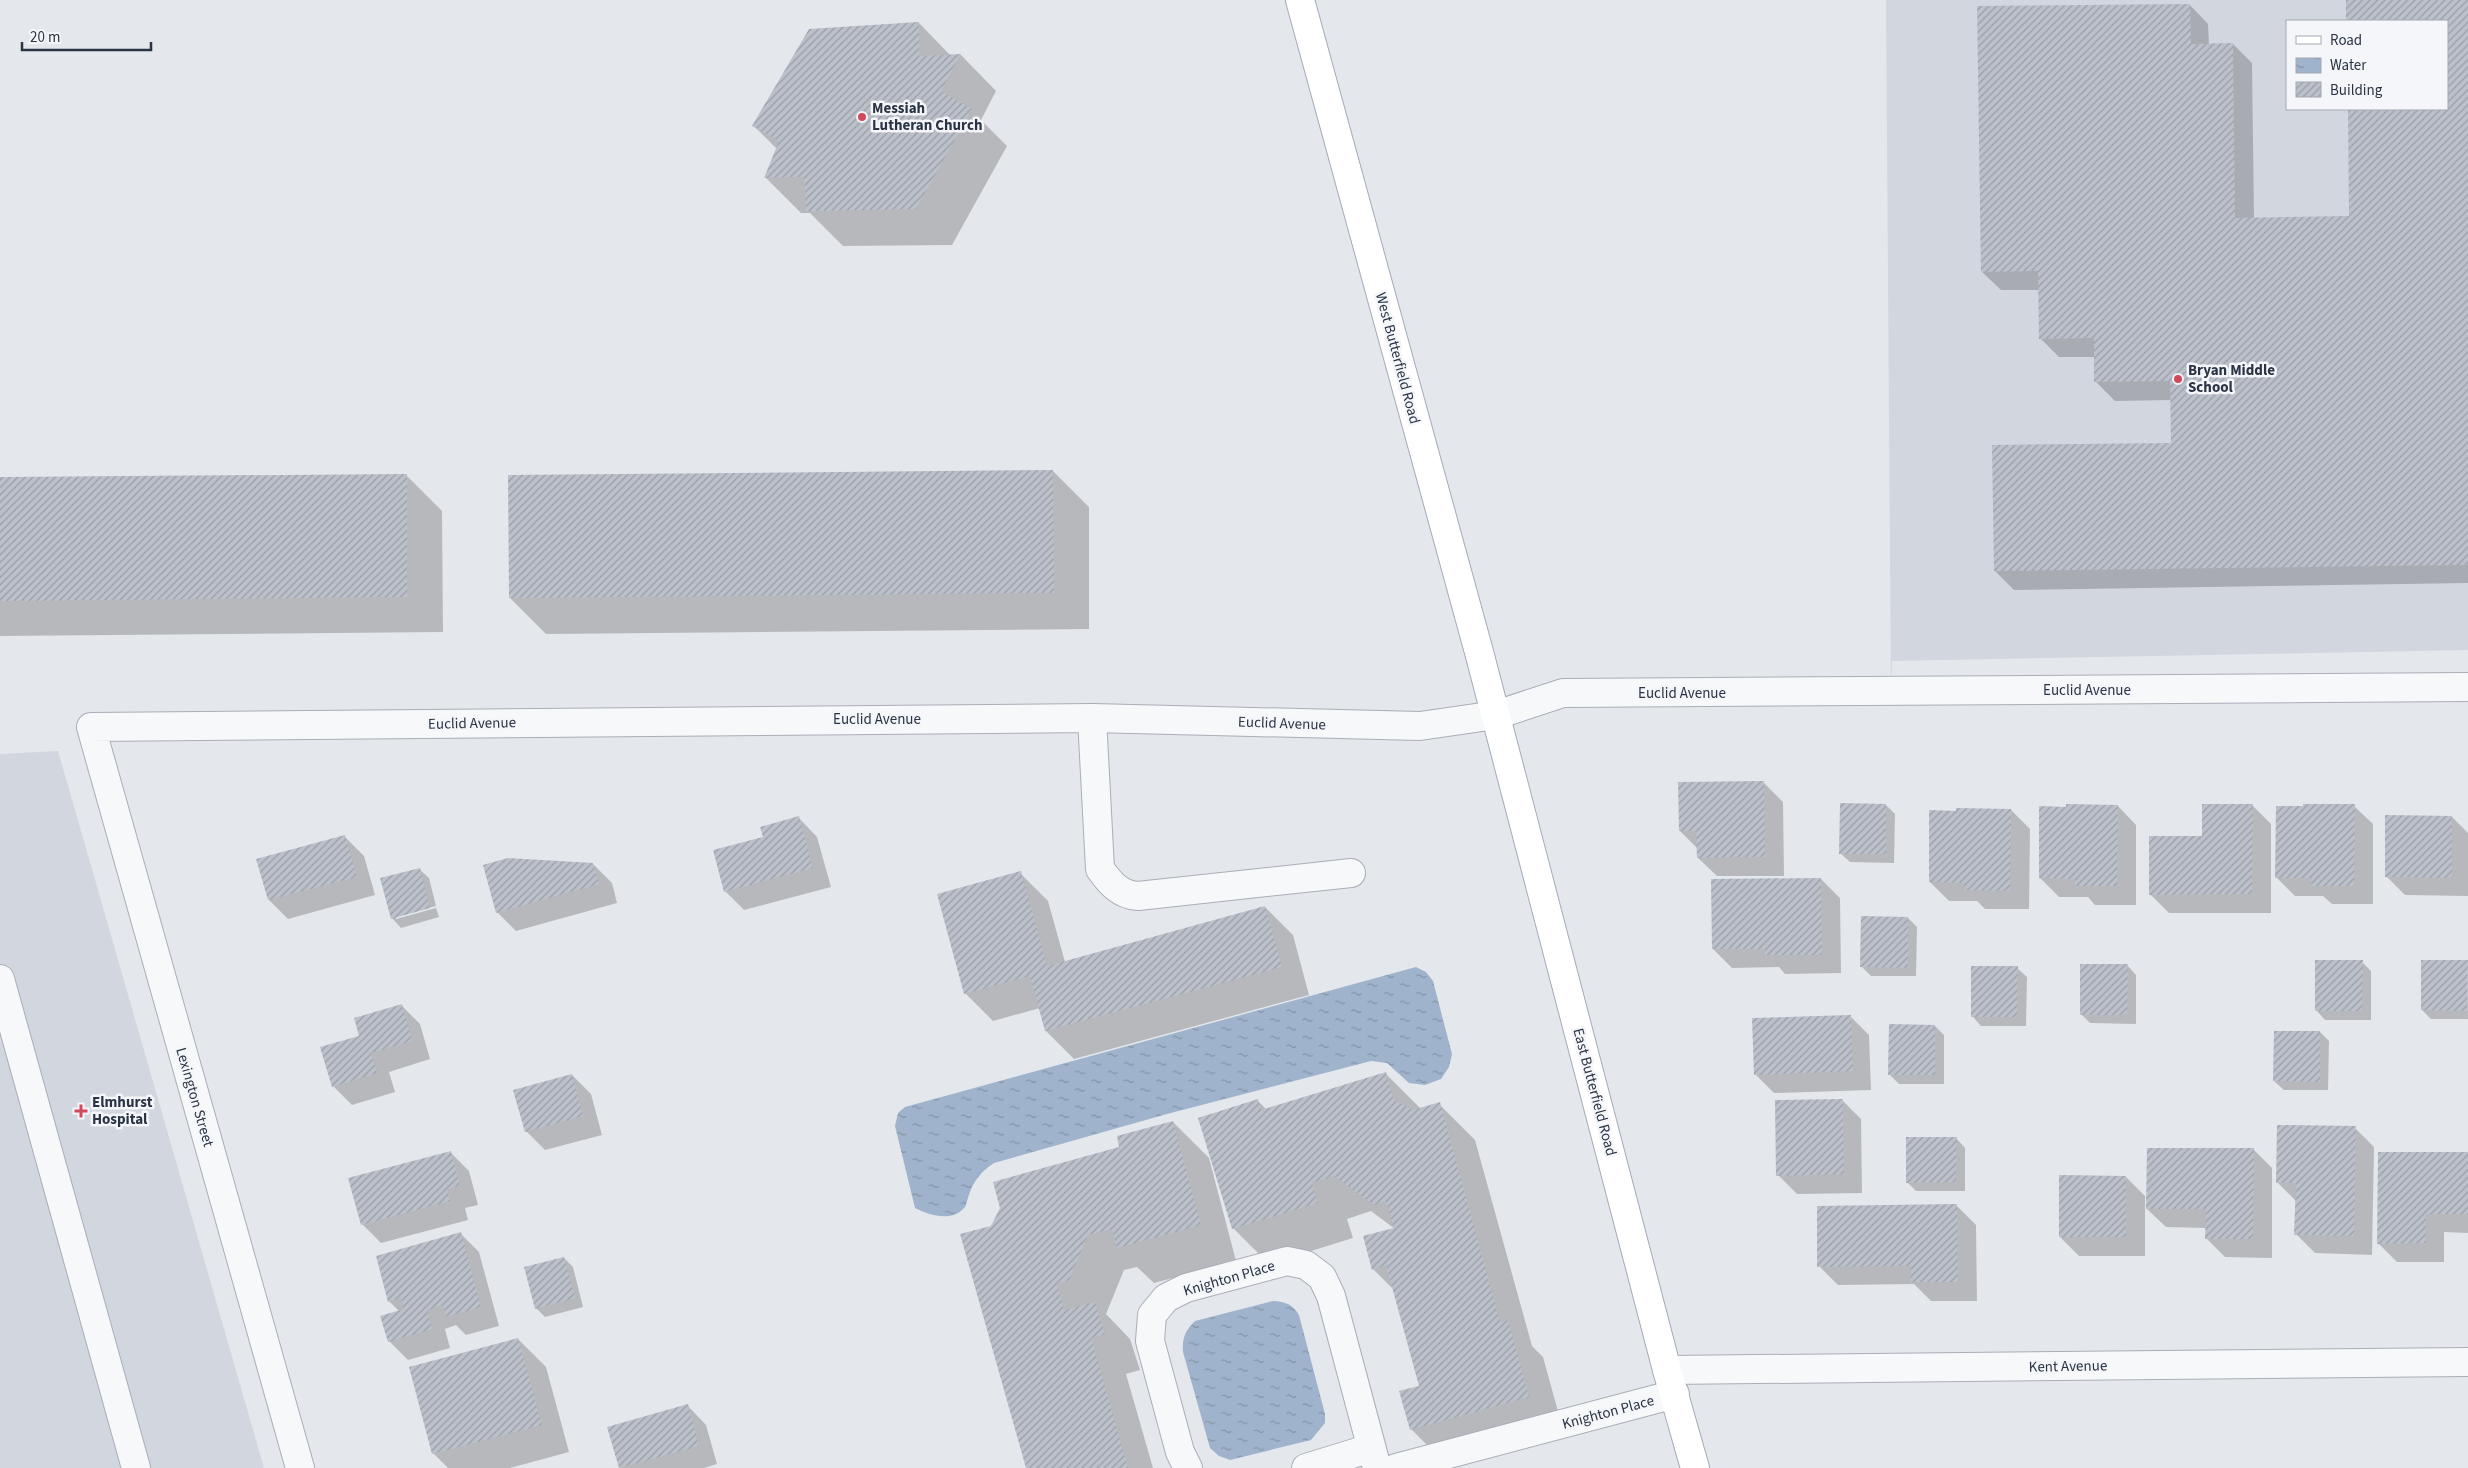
<svg xmlns="http://www.w3.org/2000/svg" width="2468" height="1468" viewBox="0 0 2468 1468" font-family="'Source Sans 3',sans-serif">
<style>
.built{fill:#d2d6de;fill-rule:evenodd}
.water{fill:url(#water-ripples)}
.shadow{fill:#0003}
.building{fill:url(#building-hatch)}
.lines{fill:none;stroke-linecap:round;stroke-linejoin:round}
.minor-casing{stroke:#a9aeb7;stroke-width:30}
.major-casing{stroke:#a3abb8;stroke-width:30}
.minor{stroke:#f7f8fa;stroke-width:28}
.major{stroke:#fff;stroke-width:28}
.poi-dot{fill:#d1495b;stroke:#f4f6f9;stroke-width:2}
.labels{text-anchor:middle;stroke-width:5;stroke-linejoin:round;paint-order:stroke}
.poi-label{font-size:15px;font-weight:bold;fill:#2b3445;stroke:#f4f6f9;text-anchor:start}
.street-label{font-size:15px;fill:#2b3445;stroke:#f4f6f9}
</style>
<defs>
<pattern id="water-ripples" width="26" height="14" patternUnits="userSpaceOnUse" patternTransform="scale(1.25)"><rect width="26" height="14" fill="#9fb4cc"/><path d="M2 4q2-2 4 0t4 0M15 11q2-2 4 0t4 0" fill="none" stroke="#8293a7"/></pattern>
<pattern id="building-hatch" width="6" height="6" patternUnits="userSpaceOnUse" patternTransform="scale(1.25)"><rect width="6" height="6" fill="#bbc0ca"/><path d="M-1 1l2-2M0 6l6-6M5 7l2-2" fill="none" stroke="#989da6"/></pattern>
</defs>
<rect width="100%" height="100%" fill="#e4e7ec"/>
<g class="built">
<path d="M1886 0H2468V650L1892 661 1891 695ZM2287 21H2447V109H2287Z"/>
<path d="M58 751 264 1468H0V754Z"/>
</g>
<g class="water">
<path d="M1416 967 1426 972 1433 981 1452 1054 1449 1067 1441 1079 1425 1085 1409 1083 1387 1063 1371 1061 1167 1114 994 1163C982 1171 975 1179 970 1192 968 1196 967 1203 965 1207 952 1223 929 1215 915 1208L895 1126 898 1113 905 1107Z"/>
<path d="M1273 1301C1286 1302 1292 1304 1299 1315L1325 1414V1423L1311 1440 1230 1460 1219 1456 1210 1448 1183 1352C1182 1338 1185 1331 1195 1321Z"/>
</g>
<g class="shadow">
<path d="M2347 0H2468V583L2014 590 1995 571 2172 444 2171 400 2115 401 2096 382 2095 357H2059L2040 338 2039 290H2001L1982 272 2190 5 2208 24 2209 45 2233 44 2252 63 2254 219 2351 218 2349 109H2447V21H2347Z"/>
<path d="M919 23 951 56 961 55 996 91 981 120 1007 146 952 245 843 246 810 213H801L766 178 777 149 754 126Z"/>
<path d="M1053 471 1089 507V629L546 634 510 598Z"/>
<path d="M406 475 442 511 443 632 0 636V479Z"/>
<path d="M1764 783 1783 802 1784 876H1717L1698 858V849L1680 831Z"/>
<path d="M1886 805 1895 814 1894 863 1850 862 1840 853Z"/>
<path d="M2252 805 2271 824V913H2169L2150 894 2204 837Z"/>
<path d="M2118 806 2136 825V905H2095L2088 897H2059L2040 878Z"/>
<path d="M2354 806 2373 824V904H2332L2323 896H2295L2276 877Z"/>
<path d="M2011 810 2030 829 2029 909H1985L1977 901H1949L1930 882Z"/>
<path d="M2452 817 2468 833V896L2405 895 2386 876Z"/>
<path d="M799 818 817 837 831 887 744 910 725 891 764 838Z"/>
<path d="M345 837 364 856 375 895 288 919 269 900Z"/>
<path d="M593 864 612 883 617 903 516 931 497 912Z"/>
<path d="M419 869 429 878 436 906 396 916V919L436 908 439 917 401 928 392 918Z"/>
<path d="M1020 873 1048 901 1065 962 1265 907 1293 935 1309 995 1074 1059 1046 1031 1040 1008 993 1021 965 993Z"/>
<path d="M1821 879 1840 898 1841 973 1785 974 1779 967 1732 968 1713 949Z"/>
<path d="M1908 918 1917 927 1916 976H1871L1862 967Z"/>
<path d="M2467 961 2468 1019H2431L2422 1010Z"/>
<path d="M2362 962 2371 971V1020H2325L2316 1010Z"/>
<path d="M2127 965 2136 975V1024L2090 1023 2081 1014Z"/>
<path d="M2017 968 2027 977 2026 1026H1981L1972 1016Z"/>
<path d="M401 1005 420 1024 430 1059 389 1072 395 1092 352 1105 333 1086 360 1036Z"/>
<path d="M1850 1016 1869 1035 1871 1090 1774 1093 1755 1074Z"/>
<path d="M1935 1026 1944 1035V1084H1899L1890 1075Z"/>
<path d="M2320 1032 2329 1041 2328 1090H2284L2274 1081Z"/>
<path d="M1386 1074 1421 1109 1439 1104 1475 1140 1532 1346 1543 1357 1564 1433 1447 1465 1411 1429 1421 1387 1394 1290 1373 1269 1395 1229 1371 1211 1347 1219 1353 1238 1269 1264 1233 1228 1258 1101 1267 1110Z"/>
<path d="M572 1075 591 1094 602 1135 545 1150 526 1131Z"/>
<path d="M1842 1100 1861 1119 1862 1193 1797 1194 1778 1175Z"/>
<path d="M1173 1122 1209 1158 1236 1261 1154 1283 1137 1267 1124 1270 1106 1314 1130 1339 1140 1370 1126 1374 1153 1468H1027L992 1227 1121 1148Z"/>
<path d="M2355 1128 2374 1147 2372 1255 2315 1253 2296 1234 2297 1202 2277 1182Z"/>
<path d="M1956 1138 1965 1148V1191H1916L1907 1182Z"/>
<path d="M2253 1149 2272 1168V1258L2225 1257 2206 1238V1228L2166 1227 2147 1209Z"/>
<path d="M450 1152 469 1171 478 1205 465 1208 468 1220 381 1243 362 1224Z"/>
<path d="M2468 1154V1233L2444 1232V1262H2397L2378 1243Z"/>
<path d="M2126 1177 2145 1196V1256H2079L2060 1237Z"/>
<path d="M1957 1206 1976 1225 1977 1301H1931L1914 1284 1838 1285 1819 1266Z"/>
<path d="M460 1233 479 1252 499 1326 466 1335 456 1325 445 1329 450 1348 408 1360 389 1341 400 1312 389 1301Z"/>
<path d="M564 1258 573 1267 583 1307 545 1317 536 1308Z"/>
<path d="M518 1339 546 1367 569 1452 510 1468H448L433 1453Z"/>
<path d="M688 1406 706 1425 717 1464 704 1468H620Z"/>
</g>
<g class="building">
<path d="M2346 0H2468V565L1994 571 1992 445 2171 443 2170 381 2094 382V338L2039 339 2038 271 1981 272 1977 6 2190 4 2191 44 2233 43 2235 218 2349 216 2348 109H2447V21H2346Z"/>
<path d="M919 22V56L961 54 941 91 972 109 916 209 806 211 804 177 764 178 779 141 752 126 809 29Z"/>
<path d="M1053 470 1054 593 509 598 508 475Z"/>
<path d="M407 474V597L0 601V477Z"/>
<path d="M1764 781 1765 857 1697 858 1696 831H1679L1678 782Z"/>
<path d="M1840 803 1886 804V854H1839Z"/>
<path d="M2066 804 2118 805 2117 886H2075V879L2039 878V806L2066 807Z"/>
<path d="M2202 804H2253L2252 894 2149 895V836H2202Z"/>
<path d="M2303 804H2355L2354 886H2311L2312 878H2275L2276 806H2303Z"/>
<path d="M1956 808 2011 809 2010 891 1965 890 1964 883 1929 882V810L1956 811Z"/>
<path d="M2385 815 2452 816V878L2385 877Z"/>
<path d="M799 816 813 868 724 892 713 850 763 837 760 827Z"/>
<path d="M345 835 357 877 268 900 256 859Z"/>
<path d="M508 858 593 863 599 884 496 913 483 865Z"/>
<path d="M420 868 430 908 391 919 380 878Z"/>
<path d="M1021 871 1047 966 1265 906 1282 967 1045 1031 1030 976 964 994 937 894Z"/>
<path d="M1821 878 1822 955H1765V949H1712L1711 879Z"/>
<path d="M1861 916 1908 917V968L1860 967Z"/>
<path d="M2315 960H2363L2362 1011H2315Z"/>
<path d="M2421 960H2468L2467 1011 2421 1010Z"/>
<path d="M2080 964H2128L2127 1015H2080Z"/>
<path d="M1971 966H2018L2017 1017H1971Z"/>
<path d="M402 1004 412 1041 371 1053 377 1073 332 1087 320 1047 359 1036 354 1018Z"/>
<path d="M1851 1015 1853 1071 1754 1075 1752 1018Z"/>
<path d="M1889 1024 1935 1025V1075H1888Z"/>
<path d="M2274 1031H2320V1082L2273 1081Z"/>
<path d="M1386 1072 1394 1100 1413 1110 1440 1102 1500 1322 1508 1320 1529 1397 1410 1430 1399 1391 1419 1386 1386 1265 1372 1270 1363 1236 1394 1228 1386 1201 1374 1205 1334 1176 1312 1183 1318 1203 1232 1229 1198 1118 1258 1099 1261 1110Z"/>
<path d="M572 1074 583 1116 525 1132 513 1090Z"/>
<path d="M1843 1099 1844 1174 1776 1176 1775 1100Z"/>
<path d="M1173 1121 1201 1225 1117 1248 1112 1229 1088 1235 1069 1280 1057 1284 1064 1310 1095 1302 1105 1334 1091 1338 1128 1468H1026L960 1234 991 1226 1000 1208 993 1182 1119 1147 1117 1136Z"/>
<path d="M2277 1125 2356 1126 2354 1236 2294 1235 2296 1183H2276Z"/>
<path d="M1906 1137H1957L1956 1182 1906 1183Z"/>
<path d="M2147 1148H2254L2253 1239H2205L2206 1209H2146Z"/>
<path d="M451 1151 460 1186 447 1189 450 1201 361 1225 348 1178Z"/>
<path d="M2378 1152H2468V1214H2426V1243L2377 1244Z"/>
<path d="M2059 1175 2126 1176V1237H2059Z"/>
<path d="M1957 1204 1958 1282H1910L1911 1266 1817 1267V1206Z"/>
<path d="M461 1232 481 1307 446 1317 443 1305 427 1310 432 1329 388 1342 380 1316 404 1309 401 1298 388 1302 376 1256Z"/>
<path d="M564 1257 575 1298 535 1309 524 1267Z"/>
<path d="M518 1338 542 1425 432 1454 409 1367Z"/>
<path d="M688 1404 699 1446 619 1468 607 1427Z"/>
</g>
<g class="lines">
<defs>
<g id="minor">
<path d="M1092 718 1100 869C1110 883 1120 895 1138 896L1351 873"/>
<path d="M0 979 136 1468"/>
<path d="M1667 1370 2468 1362"/>
<path d="M300 1468 91 727 1092 718 1420 726 1496 715 1563 693 2468 687"/>
<path d="M1188 1468 1180 1452 1150 1341 1152 1315 1166 1298 1186 1288 1287 1261 1306 1265 1322 1277 1331 1296 1377 1468"/>
<path d="M1306 1468 1371 1448"/>
<path d="M1396 1468 1675 1394"/>
</g>
<path id="major" d="M1300 0 1479 652 1667 1370 1695 1468"/>
</defs>
<use href="#minor" class="minor-casing"/>
<use href="#major" class="major-casing"/>
<use href="#minor" class="minor"/>
<use href="#major" class="major"/>
</g>
<g class="poi-dot">
<circle cx="862" cy="117" r="5"/>
<circle cx="2178" cy="379" r="5"/>
<path d="M78.5 1103.5h5v5h5v5h-5v5h-5v-5h-5v-5h5z"/>
</g>
<g class="labels">
<g class="poi-label">
<text x="872" y="113">Messiah<tspan x="872" dy="17">Lutheran Church</tspan></text>
<text x="2188" y="375">Bryan Middle<tspan x="2188" dy="17">School</tspan></text>
<text x="92" y="1107">Elmhurst<tspan x="92" dy="17">Hospital</tspan></text>
</g>
<g class="street-label">
<text transform="translate(1398 358) rotate(75)" y="5">West Butterfield Road</text>
<text x="2087" y="695">Euclid Avenue</text>
<text x="1682" y="698">Euclid Avenue</text>
<text x="877" y="724">Euclid Avenue</text>
<text transform="translate(472 723) rotate(-1)" y="5">Euclid Avenue</text>
<text transform="translate(1282 723) rotate(2)" y="5">Euclid Avenue</text>
<text transform="translate(1595 1092) rotate(75)" y="5">East Butterfield Road</text>
<text transform="translate(195 1097) rotate(74)" y="5">Lexington Street</text>
<text transform="translate(1229 1278) rotate(-16)" y="5">Knighton Place</text>
<text transform="translate(2068 1366) rotate(-1)" y="5">Kent Avenue</text>
<text transform="translate(1608 1412) rotate(-15)" y="5">Knighton Place</text>
</g>
</g>
<rect x="2286" y="20" width="162" height="90" fill="#f4f6f9" stroke="#a4a8b1"/>
<rect x="2296" y="36" width="25" height="8" fill="#ffffff" stroke="#a4a8b1"/>
<text x="2330" y="45" font-size="15" fill="#2b3445">Road</text>
<rect x="2296" y="58" width="25" height="15" fill="url(#water-ripples)" stroke="#a4a8b1"/>
<text x="2330" y="70" font-size="15" fill="#2b3445">Water</text>
<rect x="2296" y="82" width="25" height="15" fill="url(#building-hatch)" stroke="#a4a8b1"/>
<text x="2330" y="95" font-size="15" fill="#2b3445">Building</text>
<path d="M22 42v8h129v-8" fill="none" stroke="#2b3445" stroke-width="2.5"/>
<text x="30" y="42" font-size="15" fill="#2b3445" stroke="#f4f6f9" stroke-width="4" paint-order="stroke">20 m</text>
</svg>
